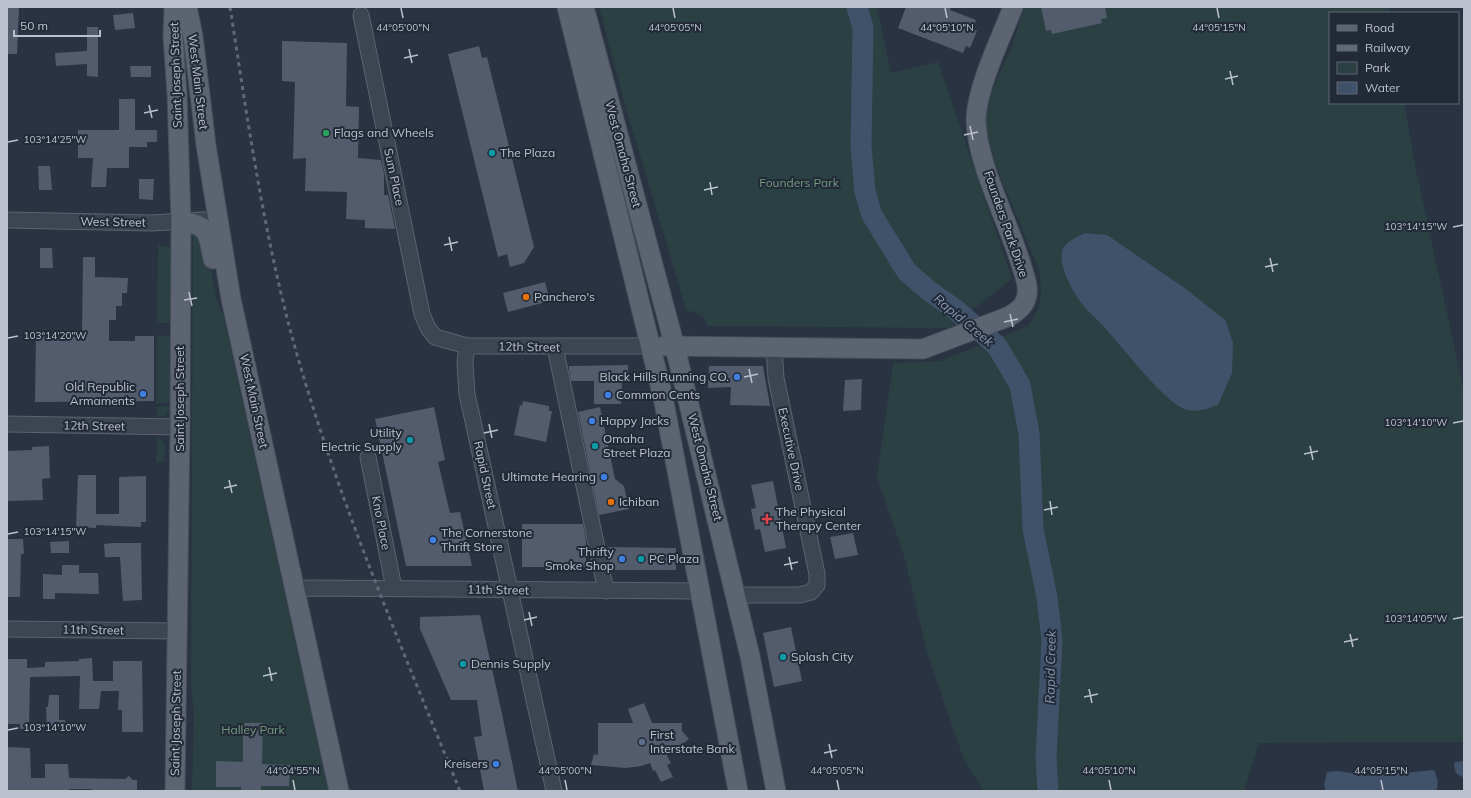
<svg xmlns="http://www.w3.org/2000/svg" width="1471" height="798" viewBox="0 0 1471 798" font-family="Mulish,sans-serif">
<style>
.green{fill:#2b4043}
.water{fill:#40516a}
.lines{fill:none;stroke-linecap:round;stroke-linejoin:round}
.river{stroke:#40516a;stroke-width:21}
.building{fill:#535c6d}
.minor-casing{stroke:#5c636f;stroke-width:17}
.major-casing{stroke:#474e5b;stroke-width:21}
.minor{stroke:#3d4552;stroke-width:15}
.major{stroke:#5c6471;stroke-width:19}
.rail{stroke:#606978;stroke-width:3;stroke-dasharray:4 4;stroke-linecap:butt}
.ticks{fill:none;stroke:#bbc1cc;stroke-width:1.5}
.leisure-dot{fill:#2e9e5b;stroke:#222a37;stroke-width:1.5}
.culture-dot{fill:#0f9aa8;stroke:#222a37;stroke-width:1.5}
.food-dot{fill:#e8710a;stroke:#222a37;stroke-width:1.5}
.shop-dot{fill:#3f7fe0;stroke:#222a37;stroke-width:1.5}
.health-dot{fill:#e0444e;stroke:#222a37;stroke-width:1.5}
.service-dot{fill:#5c6f8a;stroke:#222a37;stroke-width:1.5}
.labels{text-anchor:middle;stroke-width:4;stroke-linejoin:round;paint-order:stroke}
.street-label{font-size:12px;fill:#bbc1cc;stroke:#222a37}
.poi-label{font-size:12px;fill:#bbc1cc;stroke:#222a37;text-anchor:start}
.park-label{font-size:12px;fill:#749b7d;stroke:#222a37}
.water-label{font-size:13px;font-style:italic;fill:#8597b1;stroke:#222a37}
.ticks-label{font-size:10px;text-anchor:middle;fill:#bbc1cc;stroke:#222a37;stroke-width:4;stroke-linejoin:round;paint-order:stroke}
</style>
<rect width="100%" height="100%" fill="#293342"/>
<g class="green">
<path d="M599 7H877L891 73 938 62 1012 279 949 328 707 326 705 318 692 311 687 312 627 112Z"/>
<path d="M1024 7H1389V13H1330V103H1404L1416 170 1464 391V742L1259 743 1244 791H984L964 760 927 653 905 559 877 477 893 363 940 361 1028 326 1039 308 1041 291 1039 270 995 164 989 140 986 120 990 97 1001 69 1011 49Z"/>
<path d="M193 231 204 235 216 296 224 319 328 791H192L194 715 191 684Z"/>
<path d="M158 245 171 247V320L168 323H157Z"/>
<path d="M157 335 169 336 171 338V402L156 404Z"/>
<path d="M168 406 170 408 166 415 157 418 156 407Z"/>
<path d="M157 437C169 445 165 449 164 458L166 460 163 462 156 463Z"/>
</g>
<g class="water">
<path d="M1085 233 1107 235 1186 289 1226 321 1233 343 1232 373 1218 405C1207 409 1197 413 1185 409 1165 403 1120 344 1104 327 1097 319 1089 313 1083 305 1074 294 1058 266 1062 252 1065 241 1076 238 1085 233Z"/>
<path d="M1464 761V778L1456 773 1454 765 1455 762Z"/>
<path d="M1434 770 1438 781 1437 789 1433 791H1326L1324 785 1327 772 1338 771 1371 776Z"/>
</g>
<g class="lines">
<path class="river" d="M857 7 863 28 861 146 865 192 872 215 907 272 928 290 956 310 997 346 1020 385 1029 434 1033 529 1047 597 1052 640 1046 758 1048 791"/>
</g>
<g class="building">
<path d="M7 7H19L17 54H7Z"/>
<path d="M906 7H951L950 10 976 20 972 29 977 31 970 48 966 46 963 53 898 28Z"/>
<path d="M1041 7H1105L1107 18 1101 19 1102 23 1052 34 1051 30 1046 31Z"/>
<path d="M133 13 135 28 115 30 113 15Z"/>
<path d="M87 27H98V77L87 76V64L56 66 55 53 87 51Z"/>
<path d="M282 41 347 43 346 106 359 107 358 158 381 160 384 173V195H388L395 229 365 228V220L346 219 347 192 305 191 306 158 293 159 295 82 282 81Z"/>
<path d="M479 46 482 58 487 57 534 247 524 263 510 267 507 254 498 257 448 54Z"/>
<path d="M130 66H151V77H131Z"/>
<path d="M119 99H135V130H157V142H147V147H129V168H107L106 187H91L93 158H78V130H119Z"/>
<path d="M38 166H50L52 190H39Z"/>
<path d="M139 179H154L153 200 139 199Z"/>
<path d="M40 248H52L53 268H40Z"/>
<path d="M83 257H95V277L128 278 127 293H122V306H116V320H109V341H135V336H154V401L35 402 36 334 82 335Z"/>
<path d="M545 282 550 301 508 312 503 293Z"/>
<path d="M628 365V381H622L621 404H594V381H571L569 369V366Z"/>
<path d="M709 366H763L770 406 730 405 731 387 708 388Z"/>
<path d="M862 379 861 410 843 411 845 380Z"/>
<path d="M523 401 549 406V411H552L546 442 514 435 520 405 522 406Z"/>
<path d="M434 407 445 460 438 462 450 513 460 512 472 566H406L375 419Z"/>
<path d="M600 407 615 479 624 486 629 509 599 515 578 412Z"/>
<path d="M49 446 50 478 42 479 43 500 7 501V451L32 450V447Z"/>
<path d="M78 475H96V514H119V477L146 476V522H141V527L96 525V528L76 527Z"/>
<path d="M773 481 786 548 765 552 760 529 755 530 751 509 756 508 751 485Z"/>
<path d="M522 524H583L586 541V567H522Z"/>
<path d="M853 533 858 555 835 559 830 537Z"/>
<path d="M7 539H23L24 554H21L20 597H7Z"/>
<path d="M69 541V553H51L50 542Z"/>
<path d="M113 543H141L142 600 123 601 120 557H105L104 544Z"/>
<path d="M607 547 676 548V570H611Z"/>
<path d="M62 565H79V573H98L99 594 55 593V599H43V574L62 575Z"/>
<path d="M480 615 502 714 518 791H484L474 737 482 736 477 700H451L420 629V617Z"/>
<path d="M791 627 802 681 774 687 763 633Z"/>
<path d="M92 658 93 681H113V661H142L143 732H122V710H118L119 691H101L99 709H79L80 676 30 677 29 729H20V724H7V659H27V668L45 667V662L79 661V659Z"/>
<path d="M49 695H59V720H65V731H47L46 707H48Z"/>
<path d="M644 703 652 723H682V731L689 739 667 756 671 763 667 765 673 777 661 782 655 770 653 771 650 763 641 766 626 768 591 765 594 754 598 755V723H633L628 709Z"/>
<path d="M243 723H263L262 764 290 765 289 786H261V791H241V787H216V761L243 762Z"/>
<path d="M7 747 30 748 31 778H45V764H68L69 778 125 779 129 776 133 780H137V791H92V789H69V791H7Z"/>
</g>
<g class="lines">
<defs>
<g id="minor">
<path d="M361 15 422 314 428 328 435 337 467 346H650"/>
<path d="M7 220 152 223 218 219"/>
<path d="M467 346 465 362 467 394 554 791"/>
<path d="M555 347 606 591"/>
<path d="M7 424 180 427"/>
<path d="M368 457 394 588"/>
<path d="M295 590 308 588 700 591"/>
<path d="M736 595H800L811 592 817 585V574L776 378 774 347"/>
<path d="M7 629 178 631"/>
</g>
<g id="major">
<path d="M174 7 173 37 177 94 181 221 180 427 175 791"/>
<path d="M187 7 193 36 206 145 231 299 339 791"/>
<path d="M567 7 663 397 738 791"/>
<path d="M584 7 675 347 750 656 776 791"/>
<path d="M181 221C209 225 208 233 213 259"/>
<path d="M664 346 923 349 1010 316C1017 311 1023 308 1026 299 1030 287 1024 275 1021 264 1008 221 976 162 976 119 977 87 1001 38 1013 7"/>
</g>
</defs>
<use href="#minor" class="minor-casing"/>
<use href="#major" class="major-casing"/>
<use href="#minor" class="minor"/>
<use href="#major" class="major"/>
<path class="rail" d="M230 7C248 122 264 238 296 351 339 502 401 646 460 791"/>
</g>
<path class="ticks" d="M401 8 403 18M673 8 675 18M945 8 947 18M1217 8 1219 18M409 49 412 63M404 58 418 55M1230 71 1233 85M1225 79 1238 76M149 105 152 118M144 113 158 110M970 126 973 140M964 135 978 132M8 142 18 140M710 182 712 195M704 190 718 187M1453 227 1463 225M449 237 452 251M444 245 458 242M1270 258 1273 272M1265 267 1278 264M189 292 192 306M184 300 197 298M1010 314 1013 327M1004 322 1018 319M8 338 18 336M749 369 752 383M744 377 758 374M1453 423 1463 421M489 424 492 438M484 433 498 430M1310 446 1313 460M1304 454 1318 451M229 480 232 493M224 488 237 485M1050 501 1052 515M1044 510 1058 507M8 534 18 532M789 557 792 570M784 565 798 562M529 612 532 626M1453 619 1463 617M524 620 537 617M1350 634 1353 647M1344 642 1358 639M269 667 272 681M263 676 277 673M1089 689 1092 703M1084 697 1098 694M8 730 18 728M829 744 832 758M824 753 837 750M293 780 295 790M565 780 567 790M837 780 839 790M1109 780 1111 790M1381 780 1383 790"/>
<circle class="leisure-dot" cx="326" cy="133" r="4"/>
<g class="culture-dot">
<circle cx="492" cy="153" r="4"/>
<circle cx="410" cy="440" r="4"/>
<circle cx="595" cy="446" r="4"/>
<circle cx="641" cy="559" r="4"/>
<circle cx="783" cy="657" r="4"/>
<circle cx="463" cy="664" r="4"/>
</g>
<g class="food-dot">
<circle cx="526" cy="297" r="4"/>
<circle cx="611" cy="502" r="4"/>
</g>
<g class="shop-dot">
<circle cx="737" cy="377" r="4"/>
<circle cx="143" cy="394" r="4"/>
<circle cx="608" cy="395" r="4"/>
<circle cx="592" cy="421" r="4"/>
<circle cx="604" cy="477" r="4"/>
<circle cx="433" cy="540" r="4"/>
<circle cx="622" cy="559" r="4"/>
<circle cx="496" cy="764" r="4"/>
</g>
<path class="health-dot" d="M765 513h4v4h4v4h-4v4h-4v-4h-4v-4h4z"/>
<circle class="service-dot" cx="642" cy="742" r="4"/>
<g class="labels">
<g class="street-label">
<text transform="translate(176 75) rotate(-92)" y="4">Saint Joseph Street</text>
<text transform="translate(198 82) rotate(83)" y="4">West Main Street</text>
<text transform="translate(623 154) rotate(75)" y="4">West Omaha Street</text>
<text transform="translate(394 177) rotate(78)" y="4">Sum Place</text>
<text transform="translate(113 222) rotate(1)" y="4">West Street</text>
<text transform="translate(1006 224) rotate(71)" y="4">Founders Park Drive</text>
<text transform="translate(529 347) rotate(1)" y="4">12th Street</text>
<text transform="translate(180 399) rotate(-90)" y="4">Saint Joseph Street</text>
<text transform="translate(254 401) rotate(78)" y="4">West Main Street</text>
<text transform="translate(94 426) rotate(1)" y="4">12th Street</text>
<text transform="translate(791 449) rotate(78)" y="4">Executive Drive</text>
<text transform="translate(705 467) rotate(76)" y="4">West Omaha Street</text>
<text transform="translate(485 475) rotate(78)" y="4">Rapid Street</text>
<text transform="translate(381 523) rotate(79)" y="4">Kno Place</text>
<text transform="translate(498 590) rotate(1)" y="4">11th Street</text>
<text transform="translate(93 630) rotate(1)" y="4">11th Street</text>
<text transform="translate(176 723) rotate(-89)" y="4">Saint Joseph Street</text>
</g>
<g class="poi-label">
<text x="334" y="137">Flags and Wheels</text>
<text x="500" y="157">The Plaza</text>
<text x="534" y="301">Panchero's</text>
<text x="729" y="381" text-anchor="end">Black Hills Running CO.</text>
<text x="135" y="391" text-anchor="end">Old Republic<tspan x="135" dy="14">Armaments</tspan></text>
<text x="616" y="399">Common Cents</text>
<text x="600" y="425">Happy Jacks</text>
<text x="402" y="437" text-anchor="end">Utility<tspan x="402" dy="14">Electric Supply</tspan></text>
<text x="603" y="443">Omaha<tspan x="603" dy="14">Street Plaza</tspan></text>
<text x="596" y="481" text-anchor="end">Ultimate Hearing</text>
<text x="619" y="506">Ichiban</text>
<text x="776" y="516">The Physical<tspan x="776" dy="14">Therapy Center</tspan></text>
<text x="441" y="537">The Cornerstone<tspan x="441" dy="14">Thrift Store</tspan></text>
<text x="614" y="556" text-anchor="end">Thrifty<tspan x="614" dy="14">Smoke Shop</tspan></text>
<text x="649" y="563">PC Plaza</text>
<text x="791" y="661">Splash City</text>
<text x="471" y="668">Dennis Supply</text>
<text x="650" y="739">First<tspan x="650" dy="14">Interstate Bank</tspan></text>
<text x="488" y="768" text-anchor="end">Kreisers</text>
</g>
<g class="park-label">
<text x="799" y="187">Founders Park</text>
<text x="253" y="734">Halley Park</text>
</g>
<g class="water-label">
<text transform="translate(964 320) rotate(40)" y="5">Rapid Creek</text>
<text transform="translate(1050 667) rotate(-89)" y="5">Rapid Creek</text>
</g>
</g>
<g class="ticks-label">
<text x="403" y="31">44°05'00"N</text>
<text x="675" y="31">44°05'05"N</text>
<text x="947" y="31">44°05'10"N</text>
<text x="1219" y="31">44°05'15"N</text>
<text x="55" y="143">103°14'25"W</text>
<text x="1416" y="230">103°14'15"W</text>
<text x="55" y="339">103°14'20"W</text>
<text x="1416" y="426">103°14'10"W</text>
<text x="55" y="535">103°14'15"W</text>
<text x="1416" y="622">103°14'05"W</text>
<text x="55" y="731">103°14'10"W</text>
<text x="293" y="774">44°04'55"N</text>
<text x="565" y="774">44°05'00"N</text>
<text x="837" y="774">44°05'05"N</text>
<text x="1109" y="774">44°05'10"N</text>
<text x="1381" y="774">44°05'15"N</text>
</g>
<rect width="1471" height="798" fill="none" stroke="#bbc1cc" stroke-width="16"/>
<rect x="1329" y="12" width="130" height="92" fill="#222a37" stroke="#5f6673"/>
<rect x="1337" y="25" width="20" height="6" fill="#5c6471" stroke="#5f6673"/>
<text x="1365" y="32" font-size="12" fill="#bbc1cc">Road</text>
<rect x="1337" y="45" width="20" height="6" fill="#606978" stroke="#5f6673"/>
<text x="1365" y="52" font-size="12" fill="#bbc1cc">Railway</text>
<rect x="1337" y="62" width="20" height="12" fill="#2b4043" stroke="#5f6673"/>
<text x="1365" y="72" font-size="12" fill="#bbc1cc">Park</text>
<rect x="1337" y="82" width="20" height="12" fill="#40516a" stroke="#5f6673"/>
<text x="1365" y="92" font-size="12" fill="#bbc1cc">Water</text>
<path d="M14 30v6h86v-6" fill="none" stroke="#bbc1cc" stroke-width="2"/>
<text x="20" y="30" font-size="12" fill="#bbc1cc" stroke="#222a37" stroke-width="3" paint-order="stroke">50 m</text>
</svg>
